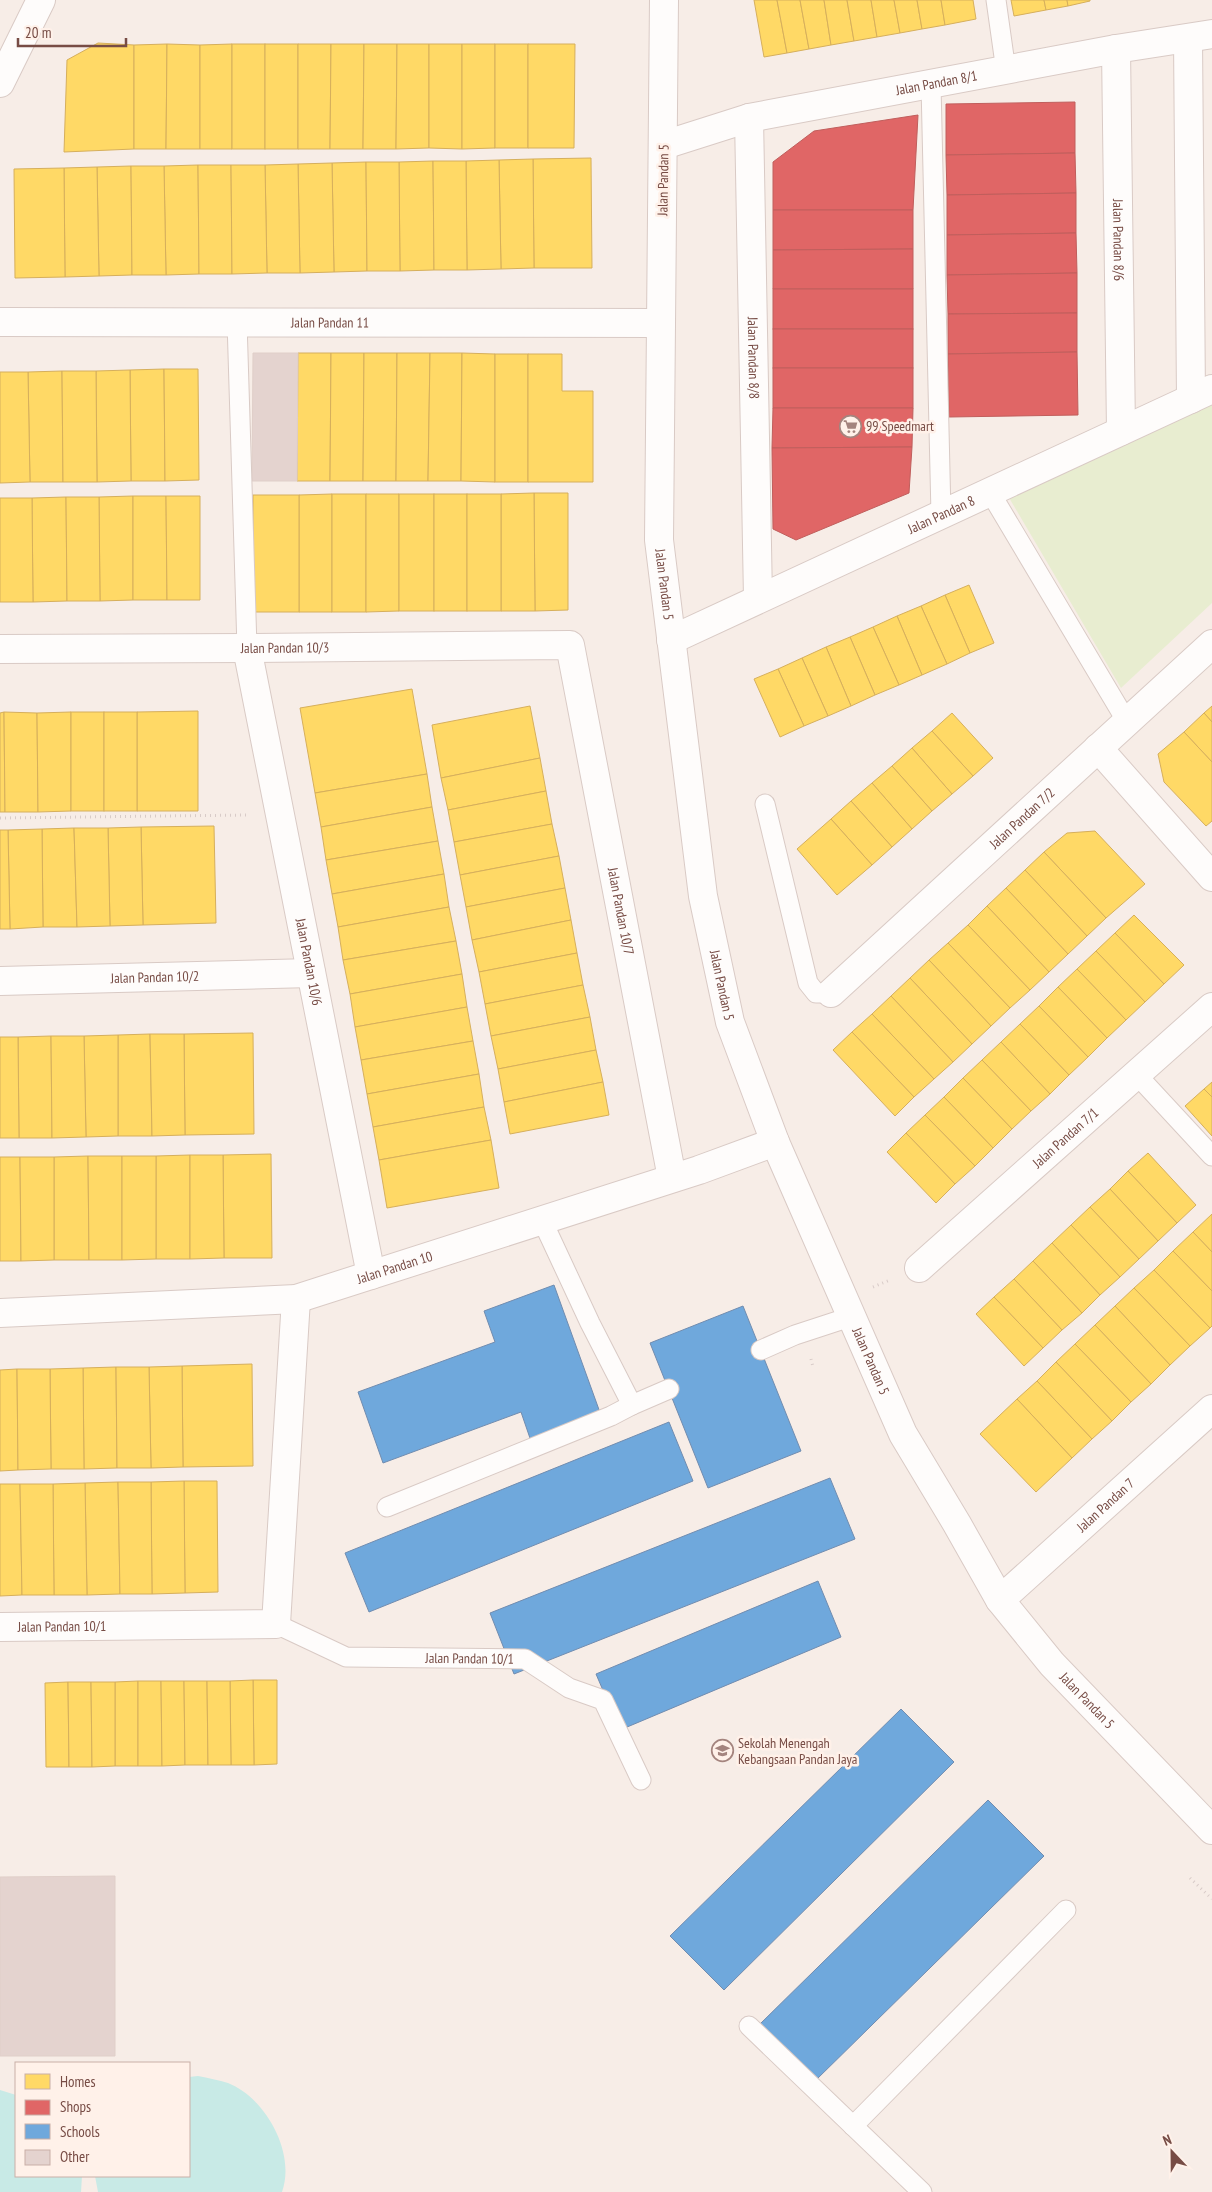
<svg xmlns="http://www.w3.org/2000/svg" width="1212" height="2192" viewBox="0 0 1212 2192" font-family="'PT Sans Narrow',sans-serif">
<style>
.green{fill:#e8edd0}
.water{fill:#c8eae6}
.homes{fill:#ffd966;stroke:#d6af5c}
.shops{fill:#e06666;stroke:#c05e5c}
.schools{fill:#6fa8dc;stroke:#718caf}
.building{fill:#e4d3cf;stroke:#e0cfc9}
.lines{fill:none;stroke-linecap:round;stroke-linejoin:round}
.service-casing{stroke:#d9cac5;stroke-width:21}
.minor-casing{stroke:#d9cac5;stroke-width:30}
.path{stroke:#d8cbc8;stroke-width:3;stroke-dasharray:1 4;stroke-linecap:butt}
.service{stroke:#fefcfb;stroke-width:19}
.minor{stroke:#fefcfb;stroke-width:28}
.labels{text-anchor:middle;stroke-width:5;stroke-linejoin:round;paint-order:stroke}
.street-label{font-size:14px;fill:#774c45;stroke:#fff1e9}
.poi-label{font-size:14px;fill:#774c45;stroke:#fff1e9;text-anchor:start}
</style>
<rect width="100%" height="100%" fill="#f7ede7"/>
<path class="green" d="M1212 403V603L1121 688 1008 496Z"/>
<g class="water">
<path d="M198 2076C208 2078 219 2080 228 2083 266 2098 296 2153 282 2192H98L95 2176H189V2077Z"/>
<path d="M0 2090 16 2095V2176H82L81 2192H0Z"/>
</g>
<g class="homes">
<path d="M754 0H777L787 53 764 57Z"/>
<path d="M777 0H800L809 49 787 53Z"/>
<path d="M800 0H824L831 45 809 49Z"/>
<path d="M824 0H847L854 41 831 45Z"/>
<path d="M847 0H871L877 37 854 41Z"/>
<path d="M871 0H894L900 33 877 37Z"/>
<path d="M894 0H917L922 29 900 33Z"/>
<path d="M917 0H941L945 25 922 29Z"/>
<path d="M941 0H973L976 19 945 25Z"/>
<path d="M1011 0H1044L1046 10 1014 16Z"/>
<path d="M1044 0H1067L1068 6 1046 10Z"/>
<path d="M1067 0H1090V1L1068 6Z"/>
<path d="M98 43 134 45V149L64 152 67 60Z"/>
<path d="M167 44 166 149H134V45Z"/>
<path d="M167 44 200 45V149H166Z"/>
<path d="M232 44V149H200V45Z"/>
<rect x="232" y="44" width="33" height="105"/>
<rect x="265" y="44" width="33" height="105"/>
<path d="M298 44H331L330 149H298Z"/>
<path d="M331 44H364L363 149H330Z"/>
<path d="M364 44H397L396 149H363Z"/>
<path d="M397 44H429V148L396 149Z"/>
<path d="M429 44H462V149L429 148Z"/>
<path d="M462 44H495V148L462 149Z"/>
<rect x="495" y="44" width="33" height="104"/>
<path d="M528 44H575L574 148H528Z"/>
<path d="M591 158 592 268H534L533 159Z"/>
<path d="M533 159 534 268 501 269 499 160Z"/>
<path d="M499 160 501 269 467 270 466 161Z"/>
<path d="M433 161 434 270 400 271 399 162Z"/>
<path d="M433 161H466L467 270H434Z"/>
<path d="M366 162 367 271 334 272 332 163Z"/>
<path d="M366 162H399L400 271H367Z"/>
<path d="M332 163 334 272 300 273 298 164Z"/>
<path d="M298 164 300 273H267L265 165Z"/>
<path d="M198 165 199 274 166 275 164 166Z"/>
<path d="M198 165H231L232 274H199Z"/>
<path d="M231 165H265L267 273 232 274Z"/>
<path d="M131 166 132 275 99 276 97 167Z"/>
<path d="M131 166H164L166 275H132Z"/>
<path d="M97 167 99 276 65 277 64 168Z"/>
<path d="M64 168 65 277 15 278 14 169Z"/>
<path d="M298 353H331L330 481H297Z"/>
<path d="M331 353H364L363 481H330Z"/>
<path d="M364 353H397L396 481H363Z"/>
<path d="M397 353H430L428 481H396Z"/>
<path d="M430 353H462L461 481H428Z"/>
<path d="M462 353 495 354V482L461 481Z"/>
<rect x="495" y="354" width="33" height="128"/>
<path d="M528 354H562V391H593V482H528Z"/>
<path d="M164 369 165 481H131L130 370Z"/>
<path d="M164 369H198L199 480 165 481Z"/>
<path d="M130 370 131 481 97 482 96 371Z"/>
<path d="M62 371 63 482H30L28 372Z"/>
<path d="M62 371H96L97 482H63Z"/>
<path d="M0 372H28L30 482 0 483Z"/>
<path d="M534 493H568V610L535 611Z"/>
<path d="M534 493 535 611H501V494Z"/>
<path d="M332 494V612H299V495Z"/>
<rect x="332" y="494" width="34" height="118"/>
<path d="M366 494H399V611L366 612Z"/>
<rect x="399" y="494" width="35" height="117"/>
<rect x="434" y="494" width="33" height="117"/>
<rect x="467" y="494" width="34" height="117"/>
<rect x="253" y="495" width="46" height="117"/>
<path d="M133 496V600L100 601 99 497Z"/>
<path d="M133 496H166L167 600H133Z"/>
<path d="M166 496H200V600H167Z"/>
<path d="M66 497 67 601 33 602 32 498Z"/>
<path d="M66 497H99L100 601H67Z"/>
<path d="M0 498H32L33 602H0Z"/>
<path d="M969 585 994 643 970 653 945 595Z"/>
<path d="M945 595 970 653 947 664 921 606Z"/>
<path d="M921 606 947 664 922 675 897 616Z"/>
<path d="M897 616 922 675 899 685 873 627Z"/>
<path d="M873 627 899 685 875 695 850 637Z"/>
<path d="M850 637 875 695 851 706 826 647Z"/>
<path d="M826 647 851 706 828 716 802 658Z"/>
<path d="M802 658 828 716 804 726 778 669Z"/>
<path d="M778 669 804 726 780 737 754 679Z"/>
<path d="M412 689 427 774 315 793 300 708Z"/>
<path d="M530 706 540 758 441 778 432 725Z"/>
<path d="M1212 706V722L1204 713Z"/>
<path d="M198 711V811H137V712Z"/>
<path d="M4 712 5 812H0V713Z"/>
<path d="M4 712 37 713 38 812H5Z"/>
<path d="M71 712V811L38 812 37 713Z"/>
<rect x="71" y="712" width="33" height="99"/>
<rect x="104" y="712" width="33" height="99"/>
<path d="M952 713 993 758 973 776 932 731Z"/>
<path d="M1204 713 1212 722V762L1184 732Z"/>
<path d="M932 731 973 776 952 794 912 748Z"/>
<path d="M1184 732 1212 762V821L1206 826 1164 782 1158 754Z"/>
<path d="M912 748 952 794 932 811 892 766Z"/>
<path d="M540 758 546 791 448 810 441 778Z"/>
<path d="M892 766 932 811 912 829 872 783Z"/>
<path d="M427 774 432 807 321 827 315 793Z"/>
<path d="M872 783 912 829 892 847 851 801Z"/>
<path d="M546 791 552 824 454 842 448 810Z"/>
<path d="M851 801 892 847 872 865 831 819Z"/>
<path d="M432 807 438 841 326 860 321 827Z"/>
<path d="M831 819 872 865 837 895 797 849Z"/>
<path d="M552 824 559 856 460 875 454 842Z"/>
<path d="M214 826 216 923 143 925 141 827Z"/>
<path d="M141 827 143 925 110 926 108 828Z"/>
<path d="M74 828 77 927H43L42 829Z"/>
<path d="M74 828H108L110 926 77 927Z"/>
<path d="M42 829 43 927 10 929 8 830Z"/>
<path d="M0 830H8L10 929H0Z"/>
<path d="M1095 831 1145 884 1106 918 1044 852 1067 833Z"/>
<path d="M438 841 444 874 332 894 326 860Z"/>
<path d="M1044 852 1106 918 1087 936 1025 870Z"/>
<path d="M559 856 565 888 466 907 460 875Z"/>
<path d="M1025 870 1087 936 1068 954 1006 888Z"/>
<path d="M444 874 449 907 338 927 332 894Z"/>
<path d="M565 888 571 920 472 940 466 907Z"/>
<path d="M1006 888 1068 954 1049 972 987 906Z"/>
<path d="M987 906 1049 972 1030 990 968 925Z"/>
<path d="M449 907 456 941 343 960 338 927Z"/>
<path d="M1134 915 1184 965 1164 984 1115 933Z"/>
<path d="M571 920 577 953 479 972 472 940Z"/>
<path d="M968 925 1030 990 1010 1008 948 943Z"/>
<path d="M1115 933 1164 984 1145 1002 1096 951Z"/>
<path d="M456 941 462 974 350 994 343 960Z"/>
<path d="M948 943 1010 1008 991 1026 929 960Z"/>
<path d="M1096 951 1145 1002 1126 1020 1077 969Z"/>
<path d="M577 953 583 985 485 1004 479 972Z"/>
<path d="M929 960 991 1026 972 1044 910 978Z"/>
<path d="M1077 969 1126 1020 1107 1038 1058 987Z"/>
<path d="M462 974 467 1007 355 1027 350 994Z"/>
<path d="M910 978 972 1044 953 1062 891 996Z"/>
<path d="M583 985 590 1017 491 1036 485 1004Z"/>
<path d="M1058 987 1107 1038 1088 1057 1039 1006Z"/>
<path d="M891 996 953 1062 934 1079 872 1014Z"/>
<path d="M1039 1006 1088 1057 1069 1075 1020 1024Z"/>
<path d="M467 1007 473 1041 361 1060 355 1027Z"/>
<path d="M872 1014 934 1079 914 1097 852 1032Z"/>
<path d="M590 1017 596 1050 498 1069 491 1036Z"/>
<path d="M1020 1024 1069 1075 1050 1094 1001 1042Z"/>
<path d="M852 1032 914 1097 895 1116 833 1050Z"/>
<path d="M253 1033 254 1134 185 1135 184 1034Z"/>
<path d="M150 1034 152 1136H118V1035Z"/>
<path d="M150 1034H184L185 1135 152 1136Z"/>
<path d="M118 1035V1136L86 1137 84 1036Z"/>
<path d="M51 1036 52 1138H19L18 1037Z"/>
<path d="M51 1036H84L86 1137 52 1138Z"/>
<path d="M0 1037H18L19 1138H0Z"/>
<path d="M473 1041 479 1074 367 1094 361 1060Z"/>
<path d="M1001 1042 1050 1094 1031 1111 982 1060Z"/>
<path d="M596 1050 603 1082 504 1102 498 1069Z"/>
<path d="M982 1060 1031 1111 1012 1129 963 1078Z"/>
<path d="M479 1074 484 1107 373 1127 367 1094Z"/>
<path d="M963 1078 1012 1129 993 1148 944 1097Z"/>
<path d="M603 1082 609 1115 510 1134 504 1102Z"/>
<path d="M1212 1082V1097L1204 1089Z"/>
<path d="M1204 1089 1212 1097V1136L1185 1106Z"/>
<path d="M944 1097 993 1148 975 1166 925 1115Z"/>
<path d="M484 1107 491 1140 379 1160 373 1127Z"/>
<path d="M925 1115 975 1166 955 1184 906 1133Z"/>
<path d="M906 1133 955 1184 936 1203 887 1152Z"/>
<path d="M491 1140 499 1188 387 1208 379 1160Z"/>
<path d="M1148 1153 1196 1205 1177 1223 1128 1171Z"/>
<path d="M271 1154 272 1258H224L223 1155Z"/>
<path d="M190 1155V1259H156V1156Z"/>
<path d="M190 1155H223L224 1258 190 1259Z"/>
<path d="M88 1156 89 1260H54V1157Z"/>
<path d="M88 1156H122V1260H89Z"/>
<path d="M122 1156H156V1259L122 1260Z"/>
<path d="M0 1157H20L21 1261H0Z"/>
<path d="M20 1157H54V1260L21 1261Z"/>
<path d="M1128 1171 1177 1223 1158 1241 1110 1189Z"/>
<path d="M1110 1189 1158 1241 1139 1259 1090 1207Z"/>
<path d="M1090 1207 1139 1259 1120 1277 1071 1225Z"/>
<path d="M1212 1214V1252L1193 1232Z"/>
<path d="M1071 1225 1120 1277 1100 1295 1052 1243Z"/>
<path d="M1193 1232 1212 1252V1291L1173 1251Z"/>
<path d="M1052 1243 1100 1295 1082 1313 1033 1261Z"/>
<path d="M1173 1251 1212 1291V1326L1210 1328 1154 1270Z"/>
<path d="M1033 1261 1082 1313 1062 1330 1014 1279Z"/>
<path d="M1154 1270 1210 1328 1190 1346 1134 1288Z"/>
<path d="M1014 1279 1062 1330 1043 1348 994 1297Z"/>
<path d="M1134 1288 1190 1346 1170 1365 1115 1306Z"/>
<path d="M994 1297 1043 1348 1024 1366 976 1314Z"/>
<path d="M1115 1306 1170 1365 1151 1384 1095 1325Z"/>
<path d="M1095 1325 1151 1384 1131 1402 1075 1344Z"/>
<path d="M1075 1344 1131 1402 1112 1421 1056 1362Z"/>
<path d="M1056 1362 1112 1421 1092 1439 1037 1381Z"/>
<path d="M252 1364 253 1466 183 1467 182 1366Z"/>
<path d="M182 1366 183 1467 151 1468 149 1367Z"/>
<path d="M116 1367 117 1468 84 1469 83 1368Z"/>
<path d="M116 1367H149L151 1468H117Z"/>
<path d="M83 1368 84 1469H51L50 1369Z"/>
<path d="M17 1369 18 1470 0 1471V1370Z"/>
<path d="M17 1369H50L51 1469 18 1470Z"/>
<path d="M1037 1381 1092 1439 1072 1458 1017 1399Z"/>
<path d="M1017 1399 1072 1458 1036 1492 980 1434Z"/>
<path d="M184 1481H217L218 1592 185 1593Z"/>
<path d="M184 1481 185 1593 152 1594 151 1482Z"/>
<path d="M118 1482 120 1594 87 1595 85 1483Z"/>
<path d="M118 1482H151L152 1594H120Z"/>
<path d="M85 1483 87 1595H54L53 1484Z"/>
<path d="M0 1484H20L22 1595 0 1596Z"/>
<path d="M20 1484H53L54 1595H22Z"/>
<path d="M253 1680H277V1764L254 1765Z"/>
<path d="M253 1680 254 1765H231L230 1681Z"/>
<path d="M138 1681V1766H115V1682Z"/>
<path d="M138 1681H161L162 1766H138Z"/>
<path d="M161 1681H184L185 1765 162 1766Z"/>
<path d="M184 1681H207L208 1765H185Z"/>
<path d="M207 1681H230L231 1765H208Z"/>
<path d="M68 1682 69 1767H46L45 1683Z"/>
<path d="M68 1682H91L92 1767H69Z"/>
<path d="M91 1682H115V1766L92 1767Z"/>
</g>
<g class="shops">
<path d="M1075 102V153L946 155V104Z"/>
<path d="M918 115 913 210H773V162L814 131Z"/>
<path d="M1075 153 1076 193 947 195 946 155Z"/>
<path d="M1076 193V233L947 235V195Z"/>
<path d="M773 210H913V249L773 250Z"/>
<path d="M1076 233 1077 273 947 275V235Z"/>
<path d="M913 249V289H773V250Z"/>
<path d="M1077 273V313L948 314 947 275Z"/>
<rect x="773" y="289" width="140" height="40"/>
<path d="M1077 313V352L948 354V314Z"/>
<rect x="773" y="329" width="140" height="39"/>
<path d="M1077 352 1078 415 949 417 948 354Z"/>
<rect x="773" y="368" width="140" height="40"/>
<path d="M773 408H913L912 447 772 448Z"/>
<path d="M912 447 909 493 796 540 773 529 772 448Z"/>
</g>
<g class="schools">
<path d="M554 1285 602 1418 532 1444 521 1412 383 1463 358 1392 495 1342 484 1311Z"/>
<path d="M743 1306 801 1451 708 1488 650 1343Z"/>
<path d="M669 1422 693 1481 369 1612 345 1553Z"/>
<path d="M830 1478 855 1539 514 1674 490 1613Z"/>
<path d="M818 1581 841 1637 620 1730 596 1674Z"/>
<path d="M901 1709 954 1762 724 1990 670 1936Z"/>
<path d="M988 1800 1044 1856 816 2080 760 2024Z"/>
</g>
<g class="building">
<path d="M253 353H298L297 481H252Z"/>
<path d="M115 1876V2056H0V1877Z"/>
</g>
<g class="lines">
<defs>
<g id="service">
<path d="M996 0 1006 71"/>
<path d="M931 85 941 515"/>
<path d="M237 321 247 648"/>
<path d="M990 492 1127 722"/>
<path d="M765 804 808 983 816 993H831"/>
<path d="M1136 1074 1212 1156"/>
<path d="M542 1220 590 1323 632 1405 669 1389"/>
<path d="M761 1350 795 1335 850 1317"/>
<path d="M387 1507 611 1416 632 1405"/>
<path id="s1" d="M276 1624 346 1657 525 1659 569 1688 603 1700 641 1780"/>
<path d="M749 2026 922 2192"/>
<path d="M853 2126 1066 1910"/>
</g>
<g id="minor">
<path id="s2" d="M664 0 659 540 703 896 730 1022 775 1142 903 1434 957 1524 1000 1600 1052 1664 1212 1830"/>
<path d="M1188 39 1191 399"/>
<path id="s3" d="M1116 49 1121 431"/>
<path d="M0 83 41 0"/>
<path id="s4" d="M749 118 758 598"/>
<path id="s5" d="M664 145 749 118 1116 49 1212 34"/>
<path id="s6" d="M0 322 661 323"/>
<path id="s7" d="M671 640 1212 389"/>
<path id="s8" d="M247 648 371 1275"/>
<path id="s9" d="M0 649 247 648 570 645 672 1178"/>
<path d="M1098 748 1212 877"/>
<path id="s10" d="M0 981 311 973"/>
<path id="s11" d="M831 993 1212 644"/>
<path id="s12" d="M919 1268 1212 1007"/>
<path id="s13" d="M0 1313 296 1299 699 1170 775 1142"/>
<path id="s14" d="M1000 1600 1212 1409"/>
<path id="s15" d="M0 1627 276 1624 296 1299"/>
</g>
</defs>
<use href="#service" class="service-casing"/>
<use href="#minor" class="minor-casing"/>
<g class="path">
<path d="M0 818 247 815"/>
<path d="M873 1287 890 1280"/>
<path d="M811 1359 813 1367"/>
<path d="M1190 1878 1212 1899"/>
</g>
<use href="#service" class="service"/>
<use href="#minor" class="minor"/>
</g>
<defs>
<symbol id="supermarket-ring" viewBox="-11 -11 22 22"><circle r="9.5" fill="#fff1e9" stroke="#a4847e" stroke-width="1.5"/><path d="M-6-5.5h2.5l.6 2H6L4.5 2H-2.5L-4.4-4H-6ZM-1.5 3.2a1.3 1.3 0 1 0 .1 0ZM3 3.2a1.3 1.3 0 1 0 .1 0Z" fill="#a4847e"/></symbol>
<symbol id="school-ring" viewBox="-11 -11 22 22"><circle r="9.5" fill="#fff1e9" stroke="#a4847e" stroke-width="1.5"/><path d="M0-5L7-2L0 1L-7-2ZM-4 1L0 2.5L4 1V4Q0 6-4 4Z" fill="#a4847e"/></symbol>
</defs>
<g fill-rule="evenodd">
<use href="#supermarket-ring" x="838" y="414" width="25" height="25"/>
<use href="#school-ring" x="710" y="1738" width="25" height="25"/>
</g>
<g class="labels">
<g class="street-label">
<text dy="5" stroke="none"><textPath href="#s5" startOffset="280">Jalan Pandan 8/1</textPath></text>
<text transform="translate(663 180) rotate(-89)" y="5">Jalan Pandan 5</text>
<text dy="5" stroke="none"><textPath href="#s3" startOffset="191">Jalan Pandan 8/6</textPath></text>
<text dy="5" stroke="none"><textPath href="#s6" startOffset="330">Jalan Pandan 11</textPath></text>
<text dy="5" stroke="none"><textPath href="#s4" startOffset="240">Jalan Pandan 8/8</textPath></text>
<text dy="5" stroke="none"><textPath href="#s7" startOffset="298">Jalan Pandan 8</textPath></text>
<text dy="5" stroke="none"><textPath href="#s2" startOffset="585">Jalan Pandan 5</textPath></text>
<text dy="5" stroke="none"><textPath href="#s9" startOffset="285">Jalan Pandan 10/3</textPath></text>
<text dy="5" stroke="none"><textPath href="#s11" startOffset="259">Jalan Pandan 7/2</textPath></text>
<text dy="5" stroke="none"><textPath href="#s9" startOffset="841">Jalan Pandan 10/7</textPath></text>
<text dy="5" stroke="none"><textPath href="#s8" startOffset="320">Jalan Pandan 10/6</textPath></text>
<text dy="5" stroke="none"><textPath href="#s10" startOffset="155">Jalan Pandan 10/2</textPath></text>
<text dy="5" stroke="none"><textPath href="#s2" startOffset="990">Jalan Pandan 5</textPath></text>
<text dy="5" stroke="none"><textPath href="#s12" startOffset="196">Jalan Pandan 7/1</textPath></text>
<text dy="5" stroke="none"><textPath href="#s13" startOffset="400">Jalan Pandan 10</textPath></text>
<text dy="5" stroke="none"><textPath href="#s2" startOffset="1395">Jalan Pandan 5</textPath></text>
<text dy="5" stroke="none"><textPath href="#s14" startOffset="142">Jalan Pandan 7</textPath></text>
<text dy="5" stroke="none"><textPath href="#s15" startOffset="62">Jalan Pandan 10/1</textPath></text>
<text dy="5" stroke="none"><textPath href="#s1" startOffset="201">Jalan Pandan 10/1</textPath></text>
<text dy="5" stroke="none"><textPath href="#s2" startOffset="1800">Jalan Pandan 5</textPath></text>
</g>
<g class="poi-label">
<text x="866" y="431">99 Speedmart</text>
<text x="738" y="1748">Sekolah Menengah<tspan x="738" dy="16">Kebangsaan Pandan Jaya</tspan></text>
</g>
</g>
<rect x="15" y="2062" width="175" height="115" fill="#fff1e9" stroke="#c9afa7"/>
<rect x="25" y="2074" width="25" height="15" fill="#ffd966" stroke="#c9afa7"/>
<text x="60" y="2087" font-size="15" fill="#774c45">Homes</text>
<rect x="25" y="2100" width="25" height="15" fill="#e06666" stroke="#c9afa7"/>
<text x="60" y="2112" font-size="15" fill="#774c45">Shops</text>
<rect x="25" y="2124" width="25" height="15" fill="#6fa8dc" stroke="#c9afa7"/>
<text x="60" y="2137" font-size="15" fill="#774c45">Schools</text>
<rect x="25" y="2150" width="25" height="15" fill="#e4d3cf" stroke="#c9afa7"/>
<text x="60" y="2162" font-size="15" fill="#774c45">Other</text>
<g transform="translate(1172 2152) rotate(338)" stroke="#fff1e9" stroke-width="4" paint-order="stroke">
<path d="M0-4L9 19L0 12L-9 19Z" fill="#774c45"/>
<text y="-8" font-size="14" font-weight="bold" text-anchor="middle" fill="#774c45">N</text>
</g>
<path d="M18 38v8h108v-8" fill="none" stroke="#774c45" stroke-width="2.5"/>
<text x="25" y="38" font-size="15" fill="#774c45" stroke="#fff1e9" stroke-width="4" paint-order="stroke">20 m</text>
</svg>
